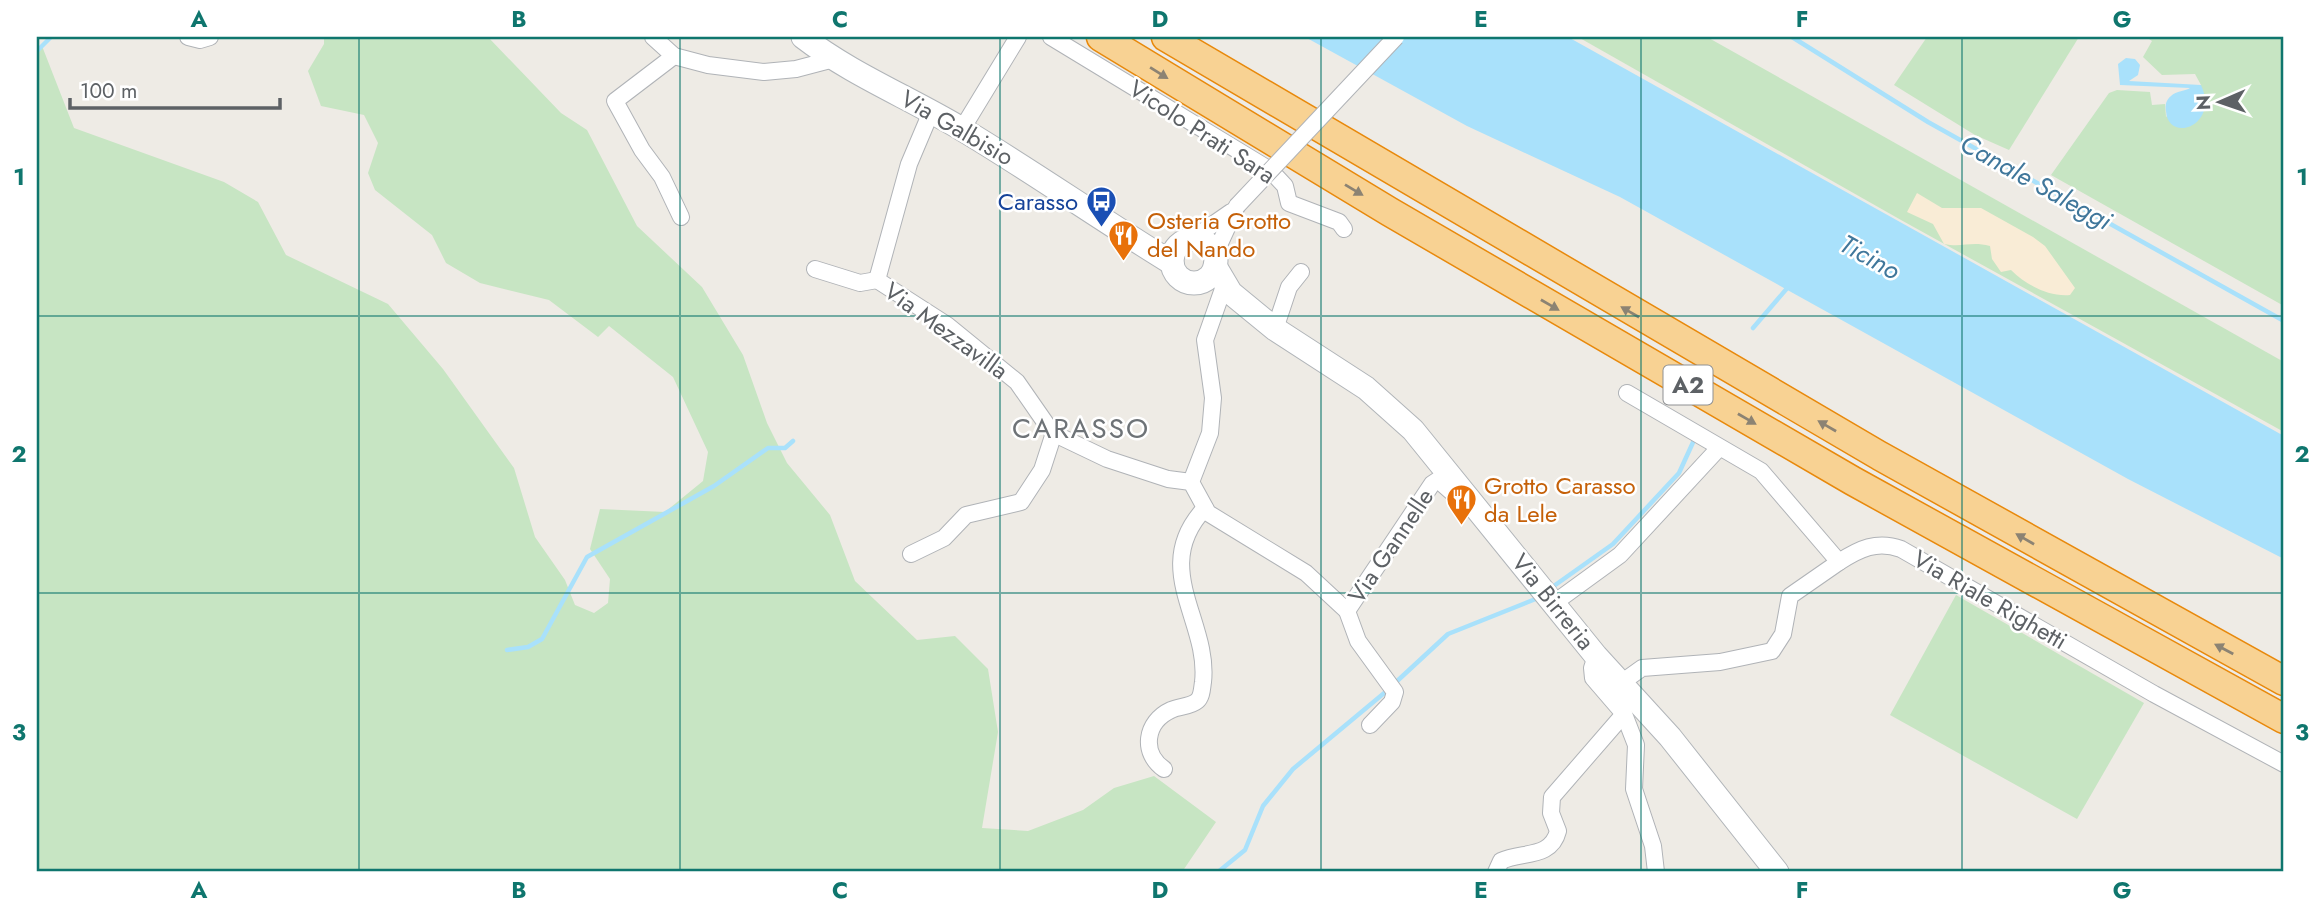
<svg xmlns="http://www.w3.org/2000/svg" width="2321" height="909" viewBox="0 0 2321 909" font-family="Jost,sans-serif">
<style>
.green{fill:#c7e5c3}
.sand{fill:#f9ecd6}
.water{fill:#a9e1fb}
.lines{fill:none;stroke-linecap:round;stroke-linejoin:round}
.stream{stroke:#a9e1fb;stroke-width:4.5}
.street-casing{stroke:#b0b3b7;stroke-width:18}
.secondary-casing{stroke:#b1b5b9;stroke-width:25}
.highway-casing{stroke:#e8890c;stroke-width:31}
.street{stroke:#fff;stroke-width:16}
.secondary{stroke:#fff;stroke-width:23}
.highway{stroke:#f8d293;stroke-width:28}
.street-bridge-casing{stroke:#b0b3b7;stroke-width:18;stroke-linecap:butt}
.street-bridge{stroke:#fff;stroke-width:16}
.oneway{fill:#8c8373}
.grid{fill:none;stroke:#0f766e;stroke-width:2;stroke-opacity:0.55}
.labels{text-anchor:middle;stroke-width:5;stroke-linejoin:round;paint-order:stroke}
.shield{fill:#fff;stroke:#8e9093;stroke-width:2}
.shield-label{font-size:23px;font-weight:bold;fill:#5d6165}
.street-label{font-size:24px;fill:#5d6165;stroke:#fff}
.transit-label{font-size:24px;fill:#164399;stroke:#fff;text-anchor:end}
.food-label{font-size:24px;fill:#c56008;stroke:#fff;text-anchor:start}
.water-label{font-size:26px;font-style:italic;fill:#40779b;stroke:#fff}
.quarter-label{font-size:28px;letter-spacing:2px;fill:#6e7377;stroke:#fff}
.neatline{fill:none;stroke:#0f766e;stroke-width:2.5}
.grid-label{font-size:23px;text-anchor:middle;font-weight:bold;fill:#0f766e}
</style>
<rect width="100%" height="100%" fill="#eeebe5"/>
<g class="green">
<path d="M324 37H488L561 113 587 130 637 226 702 287 743 355 767 423 787 463 830 515 855 581 917 640 955 636 988 669 998 732 982 828 1028 831 1083 810 1114 788 1154 776 1216 822 1182 872H37V49L42 46 74 128 224 182 258 202 286 255 388 304 443 369 514 468 535 537 565 580 575 605 594 613 608 603 610 579 590 549 600 509 665 512 703 481 708 452 673 377 609 326 598 337 549 300 480 283 446 263 432 235 375 190 368 173 378 143 364 115 321 106 308 71 324 44Z"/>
<path d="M1578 37H1707L2284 362V432L1901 220Z"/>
<path d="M1927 37H2079L2009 150 1975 135 1894 85Z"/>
<path d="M2146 37H2284V306L2051 175 2109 93 2117 90 2150 92 2152 105 2165 104 2166 117 2201 85 2195 74 2162 75 2143 57 2152 41Z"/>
<path d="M1956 595 2144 703 2077 819 1890 715Z"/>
</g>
<path class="sand" d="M1917 193 1942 208H1981L2033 237 2045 246 2075 288 2070 295C2049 297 2026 285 2011 270L2001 272 1992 259 1990 246C1970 241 1962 248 1944 244L1933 224 1907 212Z"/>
<g class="water">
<path d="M1305 37H1568L2284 436V559L2128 479 1620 197 1467 126Z"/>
<path d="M2126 58 2135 59 2140 65 2138 75 2129 81 2201 85C2220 126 2168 144 2166 111 2165 105 2166 100 2171 96 2176 91 2186 91 2190 88L2120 85 2118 64Z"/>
</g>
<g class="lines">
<g class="stream">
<path d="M1792 37 1928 122 2284 321"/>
<path d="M37 51 51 37"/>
<path d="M1753 328 1789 286"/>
<path d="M1551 588 1613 544 1679 473 1695 438"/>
<path d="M507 650 528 647 542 639 587 557 714 486 768 448H785L793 441"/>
<path d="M1395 683 1448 634 1538 598"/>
<path d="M1218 872 1245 850 1263 806 1293 769 1389 689"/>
</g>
<defs>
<g id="street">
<path d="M188 37 200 40 210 37"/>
<path d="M653 37 674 56 708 65 764 72 796 69 834 59"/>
<path d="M1051 37 1270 170 1285 186 1289 203 1339 222 1344 229"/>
<path d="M674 56 615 101 642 150 662 177 681 217"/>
<path d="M931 112 909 164 877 280 947 325 1017 382 1049 428 1061 437 1107 459 1168 479 1191 482 1208 513 1306 573 1347 611 1358 641 1395 692 1392 702 1370 725"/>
<path d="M962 129 1018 37"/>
<path d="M1192 239 1231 212"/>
<path d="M1215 254 1237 206"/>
<path d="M815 269 860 283 877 280"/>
<path d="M1275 329 1289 287 1301 272"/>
<path d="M1627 393 1761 471 1839 562C1859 549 1877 540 1901 549L2154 694 2284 764"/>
<path d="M1191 482 1210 433 1213 398 1205 340 1224 286"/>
<path d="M911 554 944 538 966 515 1021 502 1042 470 1054 433"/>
<path d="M1554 603 1620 555 1719 448"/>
<path d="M1347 611 1432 484 1438 480 1455 495"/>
<path d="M1596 656 1592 668 1593 678 1624 714 1636 745 1634 789 1653 846 1656 872"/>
<path d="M1621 683 1642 668 1720 662 1772 651 1783 634 1790 596 1839 562"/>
<path d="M1164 769C1141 753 1145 722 1171 710 1179 706 1190 707 1197 701 1202 697 1202 688 1203 682 1210 621 1149 568 1205 508"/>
<path d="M1496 872 1501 861C1522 851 1551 859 1558 831L1551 813 1552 797 1624 714"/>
</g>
<g id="secondary">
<path d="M803 37C851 74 908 97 960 128 1032 171 1100 219 1172 263"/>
<circle cx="1194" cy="261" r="22"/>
<path d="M1215 266 1231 293 1275 329 1366 388 1413 430 1596 656 1670 737 1777 872"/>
</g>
<g id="highway">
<path d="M1101 37 1390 212 1853 481 2284 719"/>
<path d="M1166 37 1880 456 2284 681"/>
</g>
</defs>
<use href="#street" class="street-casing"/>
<use href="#secondary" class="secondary-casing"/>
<use href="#highway" class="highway-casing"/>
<use href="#street" class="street"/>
<use href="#secondary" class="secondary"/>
<use href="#highway" class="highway"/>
<defs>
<path id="street-bridge" d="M1237 206 1396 37"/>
</defs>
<use href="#street-bridge" class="street-bridge-casing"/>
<use href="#street-bridge" class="street-bridge"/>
</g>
<defs><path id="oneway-solid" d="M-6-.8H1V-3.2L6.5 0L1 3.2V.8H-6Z" transform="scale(1.75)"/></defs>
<g class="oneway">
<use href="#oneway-solid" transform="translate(1159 73) rotate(32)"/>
<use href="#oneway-solid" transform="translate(1354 190) rotate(31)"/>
<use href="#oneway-solid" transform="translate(1550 305) rotate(30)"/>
<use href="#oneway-solid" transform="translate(1630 312) rotate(-150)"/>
<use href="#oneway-solid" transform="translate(1747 419) rotate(30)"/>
<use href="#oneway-solid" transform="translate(1827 426) rotate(-150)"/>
<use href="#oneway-solid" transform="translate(2025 539) rotate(-150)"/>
<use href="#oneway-solid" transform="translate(2224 649) rotate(-152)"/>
</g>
<path class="grid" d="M359 37V872M680 37V872M1000 37V872M1321 37V872M1641 37V872M1962 37V872M37 316H2284M37 593H2284"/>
<defs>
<symbol id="bus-pin" viewBox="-11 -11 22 30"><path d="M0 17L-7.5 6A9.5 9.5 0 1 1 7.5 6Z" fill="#1a4fb4" stroke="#fff"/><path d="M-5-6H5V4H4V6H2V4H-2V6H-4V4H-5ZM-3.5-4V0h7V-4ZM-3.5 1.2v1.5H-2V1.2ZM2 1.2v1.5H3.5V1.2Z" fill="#fff"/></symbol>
<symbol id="restaurant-pin" viewBox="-11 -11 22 30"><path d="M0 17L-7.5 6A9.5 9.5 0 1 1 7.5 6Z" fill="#e8710a" stroke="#fff"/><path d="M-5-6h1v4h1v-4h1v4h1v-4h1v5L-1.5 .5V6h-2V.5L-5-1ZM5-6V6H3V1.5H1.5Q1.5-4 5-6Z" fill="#fff"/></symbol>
</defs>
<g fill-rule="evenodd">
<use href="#bus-pin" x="1084" y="184" width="35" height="47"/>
<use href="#restaurant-pin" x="1106" y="218" width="35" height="47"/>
<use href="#restaurant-pin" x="1444" y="482" width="35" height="47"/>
</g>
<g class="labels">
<rect class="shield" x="1663.5" y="365.5" width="49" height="39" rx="5"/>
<g class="shield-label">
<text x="1688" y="393">A2</text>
</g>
<g class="street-label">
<text transform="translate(957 128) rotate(30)" y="8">Via Galbisio</text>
<text transform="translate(1202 132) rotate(33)" y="8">Vicolo Prati Sara</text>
<text transform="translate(946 331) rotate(36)" y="8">Via Mezzavilla</text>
<text transform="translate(1391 546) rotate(-56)" y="8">Via Gannelle</text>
<text transform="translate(1990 600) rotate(30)" y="8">Via Riale Righetti</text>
<text transform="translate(1553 602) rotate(51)" y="8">Via Birreria</text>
</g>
<g class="transit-label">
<text x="1078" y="210">Carasso</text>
</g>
<g class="food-label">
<text x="1147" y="229">Osteria Grotto<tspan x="1147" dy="28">del Nando</tspan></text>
<text x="1484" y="494">Grotto Carasso<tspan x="1484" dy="28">da Lele</tspan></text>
</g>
<g class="water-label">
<text transform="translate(2036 182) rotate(29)" y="9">Canale Saleggi</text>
<text transform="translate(1870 257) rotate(29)" y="9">Ticino</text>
</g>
<g class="quarter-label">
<text x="1081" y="438">CARASSO</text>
</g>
</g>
<rect width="2321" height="909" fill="none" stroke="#ffffff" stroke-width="77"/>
<g transform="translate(2220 102) rotate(268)" stroke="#ffffff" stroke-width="5" paint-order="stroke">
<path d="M0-5L12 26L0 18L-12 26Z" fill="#5d6165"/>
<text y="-10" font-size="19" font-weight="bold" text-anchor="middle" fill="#5d6165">N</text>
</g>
<path d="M70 98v10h210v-10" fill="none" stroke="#5d6165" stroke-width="3.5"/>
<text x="80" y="98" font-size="21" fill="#5d6165" stroke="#ffffff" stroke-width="5" paint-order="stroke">100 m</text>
<rect x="38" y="38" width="2244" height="832" class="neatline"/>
<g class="grid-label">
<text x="199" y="27">A</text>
<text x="519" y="27">B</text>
<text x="840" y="27">C</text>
<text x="1160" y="27">D</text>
<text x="1481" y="27">E</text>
<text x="1802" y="27">F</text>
<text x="2122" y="27">G</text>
<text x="19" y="185">1</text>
<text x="2302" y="185">1</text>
<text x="19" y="462">2</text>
<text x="2302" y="462">2</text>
<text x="19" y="740">3</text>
<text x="2302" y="740">3</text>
<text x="199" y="898">A</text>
<text x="519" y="898">B</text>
<text x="840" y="898">C</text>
<text x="1160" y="898">D</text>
<text x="1481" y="898">E</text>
<text x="1802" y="898">F</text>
<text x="2122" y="898">G</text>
</g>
</svg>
